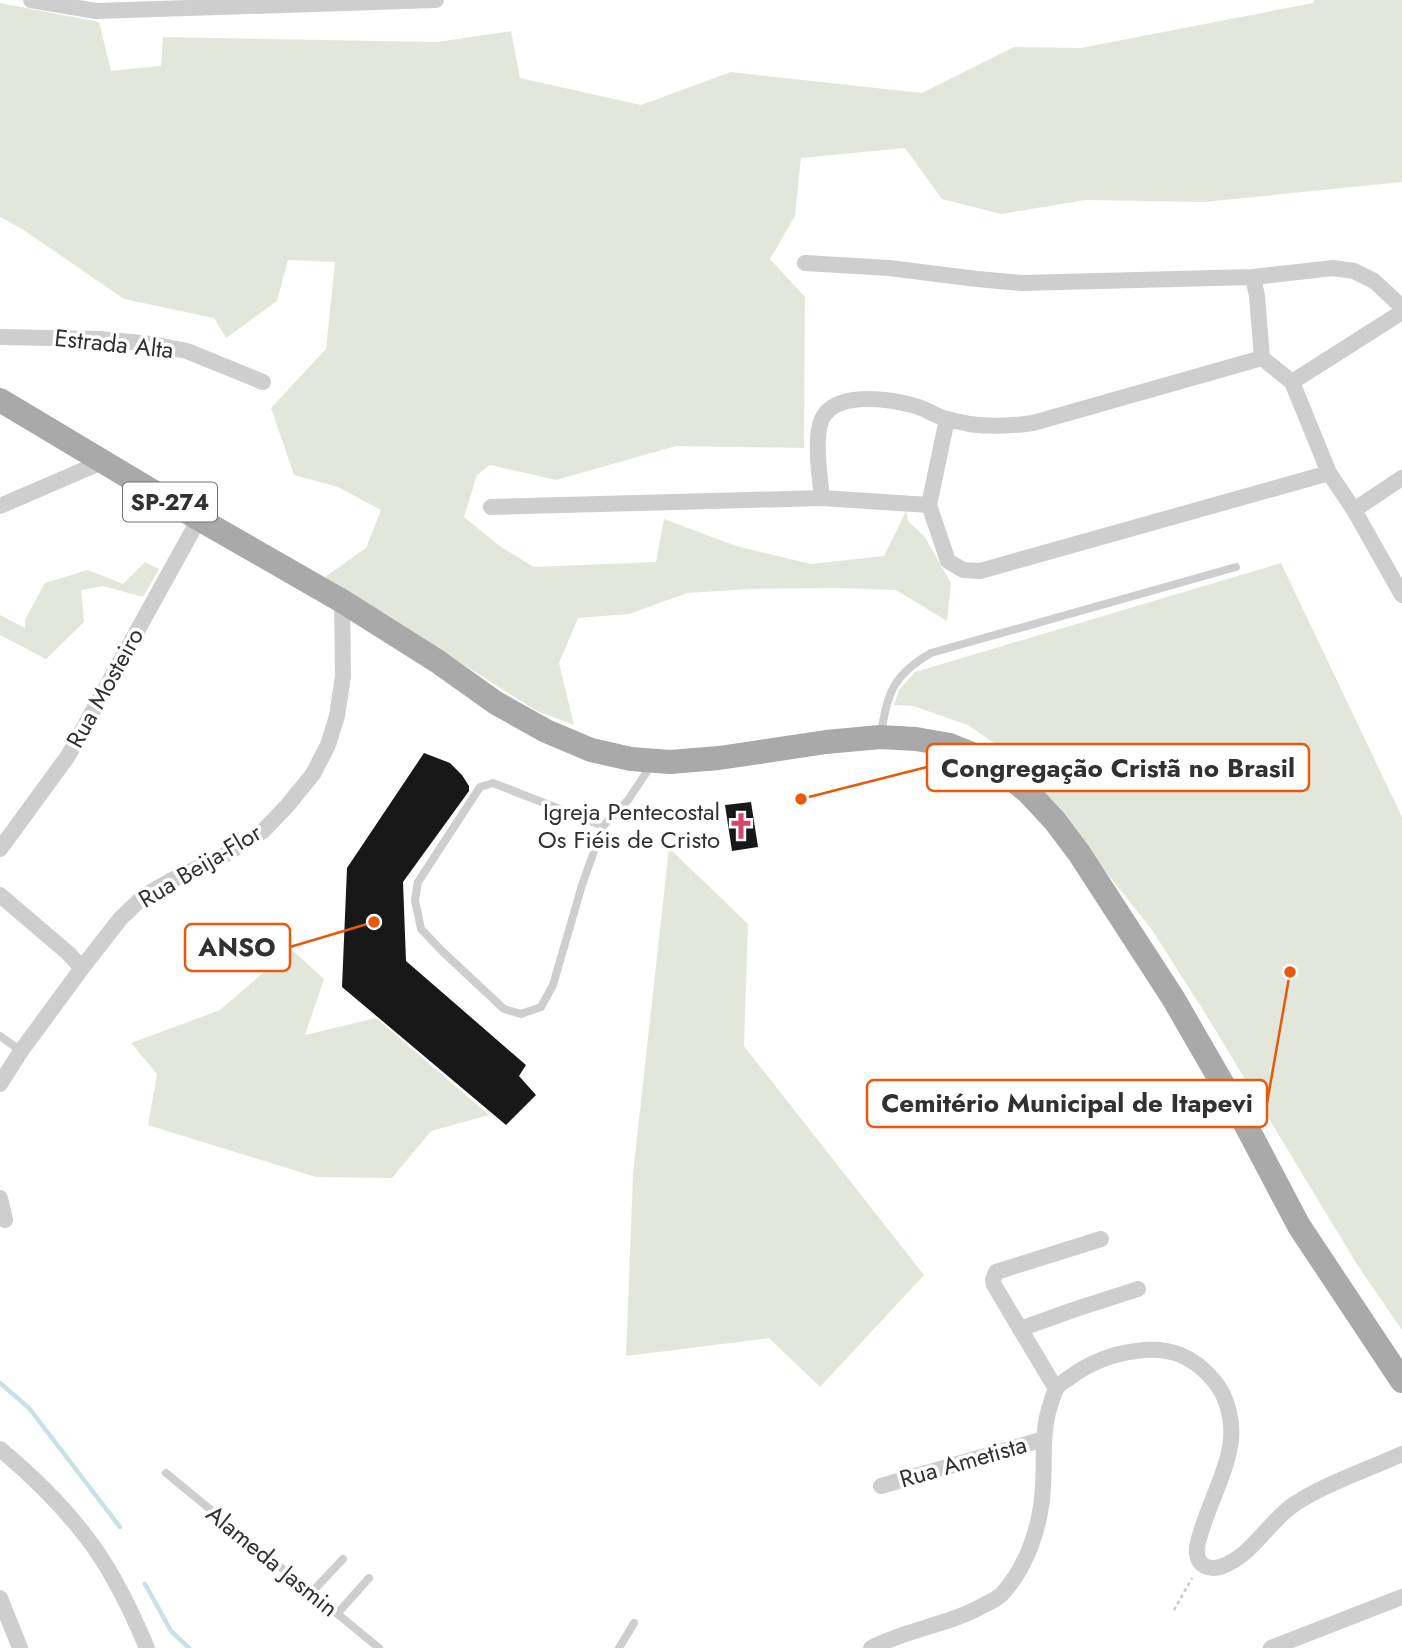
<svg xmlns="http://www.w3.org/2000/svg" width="1402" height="1648" viewBox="0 0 1402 1648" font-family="Jost,sans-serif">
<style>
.green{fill:#e3e7db}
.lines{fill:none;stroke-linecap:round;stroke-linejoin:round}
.stream{stroke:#c9e0e5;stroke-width:4.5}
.building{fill:#181818}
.path{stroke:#c8c8c8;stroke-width:2.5;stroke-dasharray:3.5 3.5;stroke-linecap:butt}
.service{stroke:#cecece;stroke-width:8}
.minor{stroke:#cecece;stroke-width:16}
.primary{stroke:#a9a9a9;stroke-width:24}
.labels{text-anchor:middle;stroke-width:7;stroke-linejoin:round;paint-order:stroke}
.shield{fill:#fff;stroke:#6f6f6f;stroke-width:2}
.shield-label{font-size:23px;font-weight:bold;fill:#313131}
.street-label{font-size:24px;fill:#313131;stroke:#fff}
.poi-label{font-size:24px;fill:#313131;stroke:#fff;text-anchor:end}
.leader{fill:none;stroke:#e8590c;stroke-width:2.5}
.callout-dot{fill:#e8590c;stroke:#fff;stroke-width:2.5}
.callout{fill:#fff;stroke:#e8590c;stroke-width:2.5}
.callout-label{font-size:26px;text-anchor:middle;font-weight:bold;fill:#313131}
</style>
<rect width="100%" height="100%" fill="#fff"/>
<g class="green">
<path d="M1315 0H1402V182L1204 202 1085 200 1001 214 942 199 905 148 801 158 795 216 770 259 805 297 804 448 676 446 556 480 490 465 477 475 464 517 501 547 534 567 656 562 664 519 736 546 811 564 884 556 906 511 908 521 925 537 951 583 947 621 896 590 837 588 751 589 687 593 629 614 578 618 559 663 574 725 537 711 325 577 366 548 381 510 338 487 294 475 271 408 326 349 335 262 288 260 277 301 226 338 214 318 124 299 22 229 0 217V3L99 22 111 71 161 66 163 37 437 42 511 31 520 78 641 105 731 72 922 93 1014 47 1081 48 1313 3Z"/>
<path d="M145 562 159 569 143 597 103 586 81 590 84 622 46 659 0 635V615L25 628V620L45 583 88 570 123 584Z"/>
<path d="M1281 563 1402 817V1330L1358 1266 1205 1013 1152 930 1016 758 968 725 913 706 894 705 899 690 915 672Z"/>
<path d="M669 848 748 924 744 1046 924 1275 820 1387 769 1338 626 1356 633 1174Z"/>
<path d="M291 949 324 979 305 1035 376 1018 489 1115 431 1131 392 1178 316 1177 148 1125 157 1074 131 1043 220 1010Z"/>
</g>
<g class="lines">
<g class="stream">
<path d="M0 1383 29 1408 120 1527"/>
<path d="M145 1584 171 1631 189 1648"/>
</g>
</g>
<g class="building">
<path d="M424 753 450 763 462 775 469 786V791L403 882 406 961 526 1065 519 1076 536 1095 506 1125 342 987 347 868Z"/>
<path d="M751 802 758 847 732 851 725 805Z"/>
</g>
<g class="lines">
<path class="path" d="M1174 1610 1192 1578"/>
<g class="service">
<path d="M881 733C888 692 893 675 931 653L1236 567"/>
<path d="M603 826 493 783 480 787 418 882 415 900 421 929 442 951 504 1009 521 1014 541 1007 553 985 582 885 603 826 628 800 652 764"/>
<path d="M0 1036 21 1051"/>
<path d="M166 1473 379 1648"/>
<path d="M311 1593 343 1559"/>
<path d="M337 1614 369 1578"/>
<path d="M619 1648 634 1623"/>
</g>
<g class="minor">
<path d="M31 0 96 11 436 0"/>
<path d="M805 263 889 268 977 279 1022 283 1253 277 1333 268 1354 271 1374 281 1402 307"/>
<path d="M1253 277 1257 296 1262 358 1292 382"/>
<path d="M0 337 100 339 152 344 187 351 263 382"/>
<path d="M1292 382 1329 473 1354 510 1402 595"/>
<path d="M1292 382 1402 312"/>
<path d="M947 419 929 505 948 561 963 570 980 571 1329 473"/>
<path d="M822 498C820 478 812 430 825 414 842 392 889 399 912 405 925 408 935 416 947 419 954 421 962 422 969 424 989 427 1012 426 1033 423L1262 358"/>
<path d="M0 506 102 462"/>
<path d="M491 507 822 498 929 505"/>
<path d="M1354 510 1402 478"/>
<path d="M0 849 68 756 199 519"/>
<path d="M0 895 68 953 82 968"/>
<path d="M0 1084 21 1051 82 968 120 919 144 896 172 880 223 856 263 831 287 806 313 774 328 745 337 716 343 676 342 601"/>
<path d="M0 1198 5 1220"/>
<path d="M1020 1329 1073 1310 1138 1289"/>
<path d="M1056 1389 994 1285 993 1280 996 1272 1101 1239"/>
<path d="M0 1449C30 1474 60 1503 84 1534 110 1566 131 1610 147 1648"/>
<path d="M881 1486 1044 1439"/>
<path d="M0 1598 20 1648"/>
<path d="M871 1648C907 1629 949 1625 984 1605 990 1602 997 1599 1002 1594 1028 1566 1041 1524 1043 1487 1045 1459 1041 1430 1051 1403 1052 1399 1054 1392 1057 1388 1059 1384 1065 1381 1069 1378 1089 1363 1111 1354 1136 1351 1170 1346 1194 1356 1215 1382 1229 1399 1234 1426 1230 1447 1225 1476 1209 1504 1201 1532 1199 1538 1196 1547 1197 1553 1198 1566 1209 1570 1220 1567 1252 1557 1269 1520 1296 1503 1329 1482 1367 1470 1402 1454"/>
<path d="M1271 1648 1402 1597"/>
</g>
<path class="primary" d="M0 400 199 519 342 601 437 661 496 703 546 731 591 750 631 759 670 762 719 758 826 742 880 737 916 739 950 745 982 758 1007 775 1029 793 1055 821 1079 853 1173 998 1240 1114 1299 1226 1402 1381"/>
</g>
<defs>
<symbol id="church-bare" viewBox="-9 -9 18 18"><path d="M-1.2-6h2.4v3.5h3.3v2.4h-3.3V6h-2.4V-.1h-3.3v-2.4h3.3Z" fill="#d3476a" stroke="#fff" stroke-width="2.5" paint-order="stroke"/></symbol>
</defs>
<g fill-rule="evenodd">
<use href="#church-bare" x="722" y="807" width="38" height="38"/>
</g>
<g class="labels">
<rect class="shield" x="123" y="482.5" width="94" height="39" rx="5"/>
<g class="shield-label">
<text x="170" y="510">SP-274</text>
</g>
<g class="street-label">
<text transform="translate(114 344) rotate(6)" y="8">Estrada Alta</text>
<text transform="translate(105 688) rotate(-61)" y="8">Rua Mosteiro</text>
<text transform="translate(200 866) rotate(-31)" y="8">Rua Beija-Flor</text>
<text transform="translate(963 1462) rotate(-16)" y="8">Rua Ametista</text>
<text transform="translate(272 1561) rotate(39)" y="8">Alameda Jasmin</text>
</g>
<g class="poi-label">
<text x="720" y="820">Igreja Pentecostal<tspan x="720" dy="28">Os Fiéis de Cristo</tspan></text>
</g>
</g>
<path class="leader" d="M801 799L927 767M374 922L290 947M1290 972L1267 1103"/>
<g class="callout-dot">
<circle cx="801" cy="799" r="7"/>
<circle cx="374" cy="922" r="7"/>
<circle cx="1290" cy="972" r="7"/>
</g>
<g class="callout">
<rect x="927" y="744" width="382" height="47" rx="7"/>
<rect x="185" y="924" width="105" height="47" rx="7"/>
<rect x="867" y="1080" width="400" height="47" rx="7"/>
</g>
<g class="callout-label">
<text x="1118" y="777">Congregação Cristã no Brasil</text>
<text x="237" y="956">ANSO</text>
<text x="1067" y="1112">Cemitério Municipal de Itapevi</text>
</g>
</svg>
